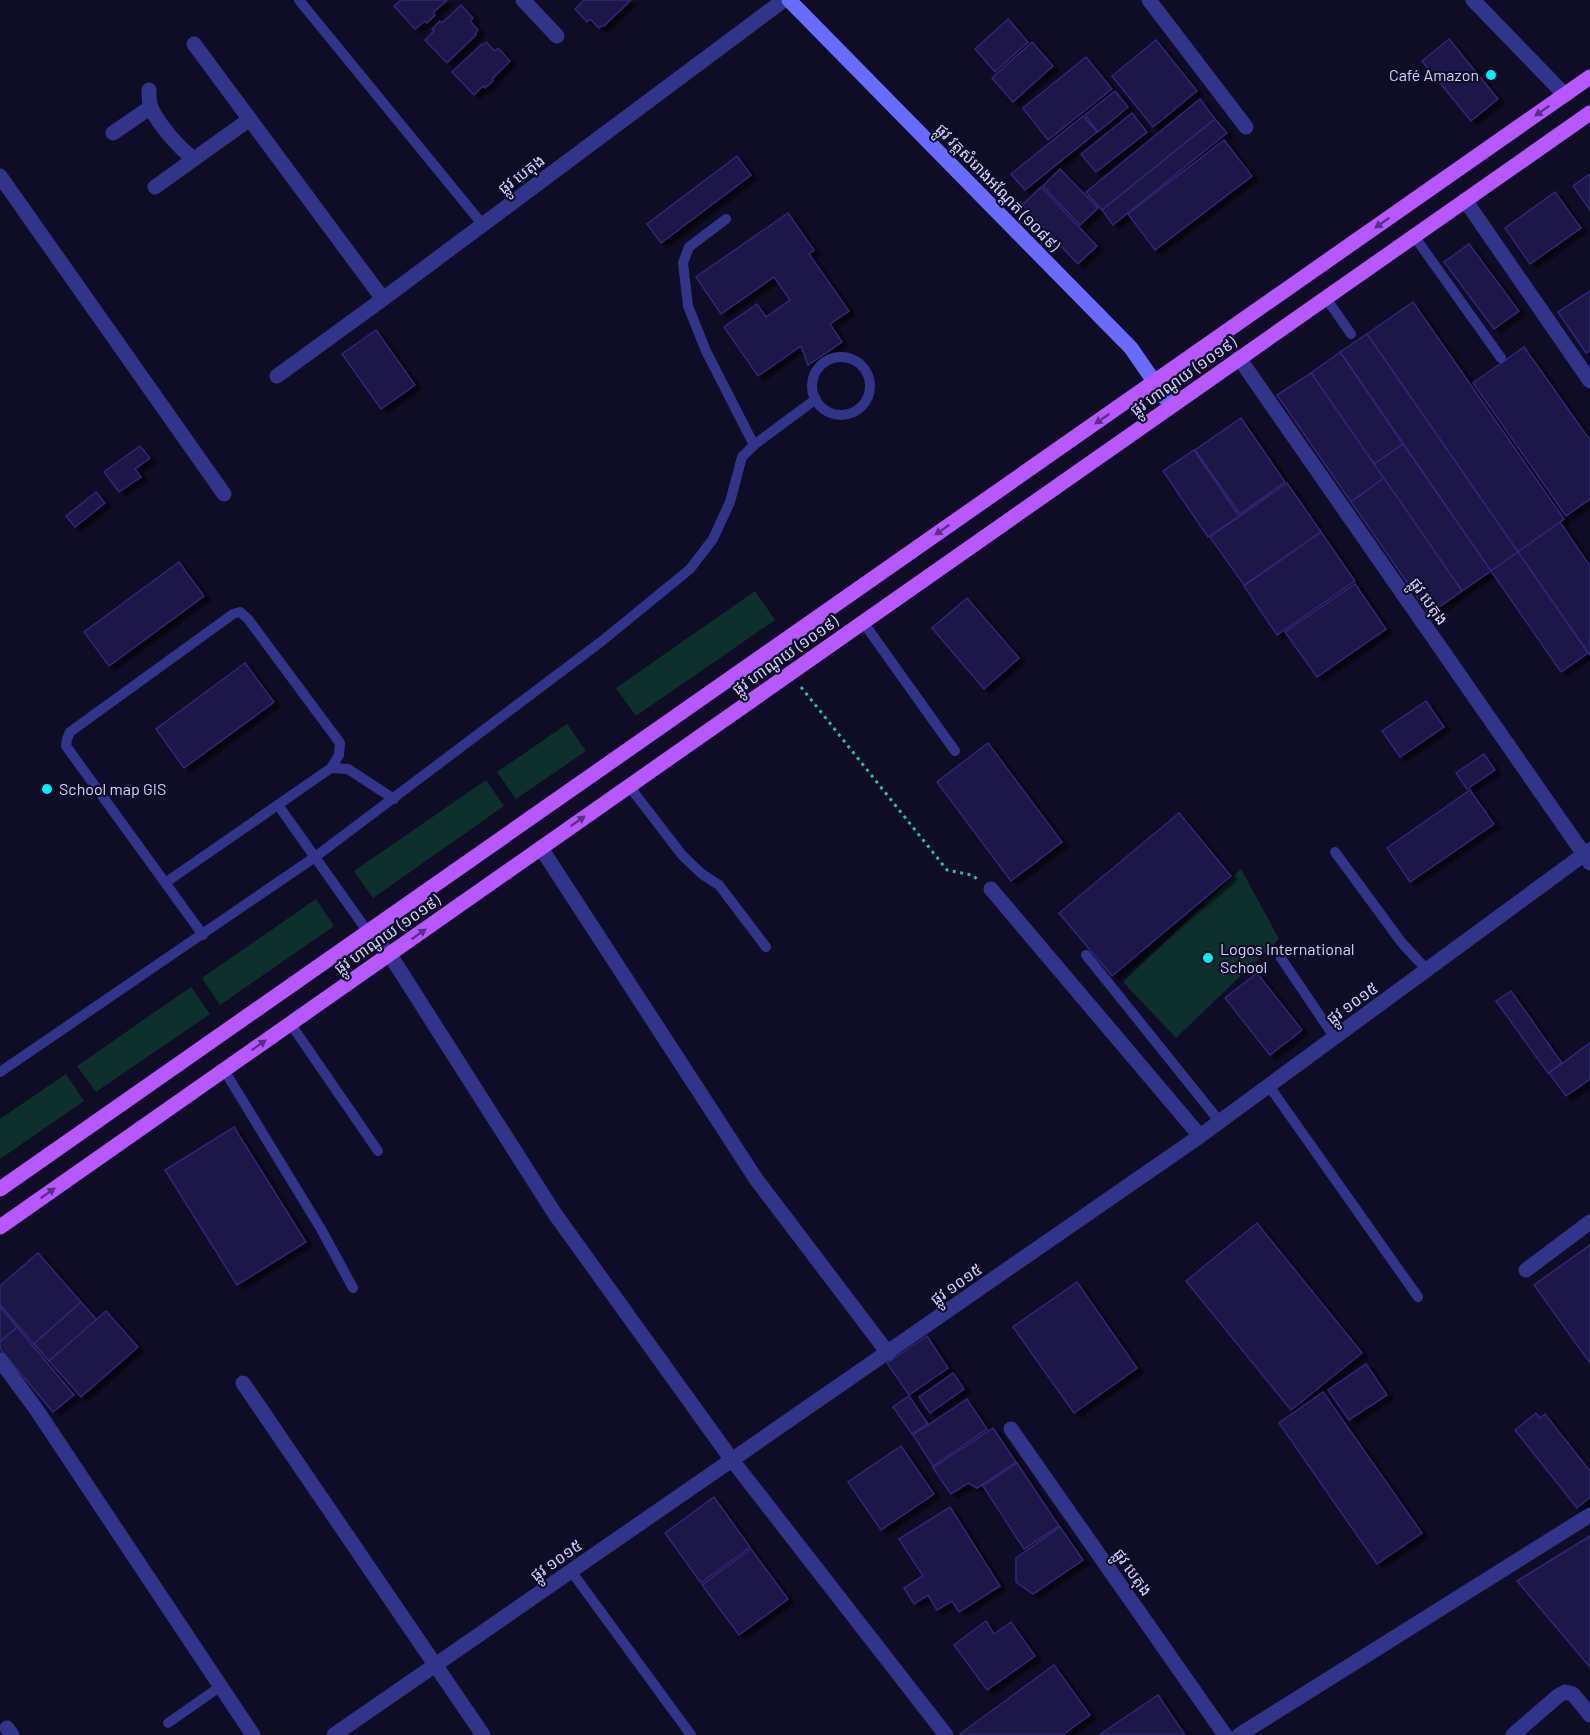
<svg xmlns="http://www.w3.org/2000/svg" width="1590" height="1735" viewBox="0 0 1590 1735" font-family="Barlow,'Noto Sans Khmer',sans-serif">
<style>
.green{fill:#0e302d}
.building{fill:#1d1648;stroke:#312676;stroke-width:1.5;filter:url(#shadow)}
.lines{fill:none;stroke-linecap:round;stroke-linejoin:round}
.path{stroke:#22c1ae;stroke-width:3;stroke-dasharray:3 4.5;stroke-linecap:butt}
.lane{stroke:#323489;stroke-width:10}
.street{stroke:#323489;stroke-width:15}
.secondary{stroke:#676cff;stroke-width:15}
.primary{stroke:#b757ff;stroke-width:15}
.oneway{fill:#5b2e87}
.poi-dot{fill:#00f0fb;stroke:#0f0c25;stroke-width:2}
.labels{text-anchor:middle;stroke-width:4.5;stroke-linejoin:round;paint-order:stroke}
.poi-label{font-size:16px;fill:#d3d0ff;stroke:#0f0c25;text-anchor:start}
.street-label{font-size:16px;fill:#d3d0ff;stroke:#0f0c25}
</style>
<defs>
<filter id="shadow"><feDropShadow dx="6" dy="4" stdDeviation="1.5" flood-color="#0009"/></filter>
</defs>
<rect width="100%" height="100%" fill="#0f0c25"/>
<g class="green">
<path d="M755 591 775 620 636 716 616 688Z"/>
<path d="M567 724 586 751 516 799 497 772Z"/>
<path d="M486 780 504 806 373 898 354 871Z"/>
<path d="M1241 869 1279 939 1176 1038 1123 982Z"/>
<path d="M316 899 334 926 220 1005 202 978Z"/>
<path d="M191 987 210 1014 96 1092 77 1066Z"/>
<path d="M66 1074 84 1101 0 1159V1119Z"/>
</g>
<g class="building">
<path d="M401 0H447L433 13 435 15 427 23 425 21 415 29 394 6Z"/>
<path d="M584 0H631L604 26 603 25 599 28 590 19 587 22 575 9Z"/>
<path d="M461 5 473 18 470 21 478 30 475 34 476 35 447 63 425 40 434 31 432 29 440 21 442 23Z"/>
<path d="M1008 19 1028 42 995 72 975 49Z"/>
<path d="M1449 39 1498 99 1471 121 1422 61Z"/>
<path d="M1156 40 1197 91 1153 127 1112 76Z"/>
<path d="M486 42 495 51 498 48 510 61 492 79 493 81 485 88 483 86 474 95 452 72 482 44 483 45Z"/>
<path d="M1032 42 1053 66 1013 102 992 78Z"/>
<path d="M1086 57 1112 89 1048 140 1023 108Z"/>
<path d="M1115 91 1128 107 1098 132 1085 115Z"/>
<path d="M1200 99 1215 119 1102 210 1086 192Z"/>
<path d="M1132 113 1147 132 1096 172 1081 154Z"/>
<path d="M1083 116 1097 132 1025 190 1011 174Z"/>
<path d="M1215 119 1227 133 1113 225 1102 210Z"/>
<path d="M1224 140 1252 176 1155 250 1128 214Z"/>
<path d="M737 156 751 175 661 243 647 224Z"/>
<path d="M1060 169 1098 208 1080 225 1043 186Z"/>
<path d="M1590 174V210L1573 186Z"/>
<path d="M1041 187 1097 246 1078 264 1022 205Z"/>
<path d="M1555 192 1581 228 1530 264 1505 228Z"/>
<path d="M788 213 814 250 809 254 849 311 830 324 842 342 808 365 801 346 758 376 724 327 757 304 766 317 790 300 774 277 721 314 696 277Z"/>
<path d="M1469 244 1519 311 1494 329 1444 262Z"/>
<path d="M1590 291V351L1586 353 1558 312Z"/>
<path d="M1413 302 1564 519 1518 552 1367 334Z"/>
<path d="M376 330 415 385 381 409 342 354Z"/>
<path d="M1367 334 1518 552 1491 571 1340 352Z"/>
<path d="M1524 347 1590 440V499L1566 516 1473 383Z"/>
<path d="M1340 352 1403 444 1374 464 1311 373Z"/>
<path d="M1311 373 1384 478 1351 502 1277 395Z"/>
<path d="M1241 418 1285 482 1240 514 1195 450Z"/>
<path d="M1403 444 1491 571 1462 591 1374 464Z"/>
<path d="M140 446 150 458 135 469 141 477 119 492 104 472Z"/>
<path d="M1194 450 1239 516 1208 537 1163 471Z"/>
<path d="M1384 478 1462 591 1429 614 1351 502Z"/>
<path d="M1287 483 1321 532 1244 585 1210 537Z"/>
<path d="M96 492 105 503 75 527 66 516Z"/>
<path d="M1560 522 1590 566V655L1518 552Z"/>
<path d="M1321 532 1355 581 1277 635 1244 586Z"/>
<path d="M1518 552 1588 653 1561 672 1491 571Z"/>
<path d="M179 562 204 596 109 666 84 632Z"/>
<path d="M1355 584 1386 629 1317 677 1285 632Z"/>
<path d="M967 598 1019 658 984 689 932 628Z"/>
<path d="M245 663 274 702 184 768 156 729Z"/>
<path d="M1426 701 1444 727 1400 757 1382 731Z"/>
<path d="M988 743 1062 842 1011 881 937 782Z"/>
<path d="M1484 754 1495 770 1467 789 1456 773Z"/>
<path d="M1470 790 1494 824 1410 882 1387 848Z"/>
<path d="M1179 813 1231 876 1112 976 1059 913Z"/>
<path d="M1257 973 1302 1030 1270 1055 1225 998Z"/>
<path d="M1511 991 1562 1063 1548 1073 1496 1001Z"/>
<path d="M1590 1043V1079L1566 1096 1549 1073Z"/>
<path d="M234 1127 306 1242 237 1285 165 1170Z"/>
<path d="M1257 1223 1362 1353 1291 1410 1186 1281Z"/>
<path d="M1590 1245V1363L1534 1285Z"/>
<path d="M38 1253 81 1302 34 1344 0 1305V1286Z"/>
<path d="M1077 1282 1137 1368 1074 1413 1013 1327Z"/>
<path d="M81 1302 97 1320 49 1361 34 1344Z"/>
<path d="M0 1307 17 1327 0 1342Z"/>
<path d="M106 1311 138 1347 81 1397 49 1361Z"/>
<path d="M17 1327 74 1395 53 1412 0 1349V1342Z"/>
<path d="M927 1336 948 1368 909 1395 887 1363Z"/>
<path d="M1366 1364 1387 1395 1349 1420 1328 1390Z"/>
<path d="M953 1373 964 1389 930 1413 919 1397Z"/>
<path d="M1323 1392 1422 1533 1377 1564 1279 1423Z"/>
<path d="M909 1396 928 1424 912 1434 893 1407Z"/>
<path d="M967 1399 987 1429 933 1466 913 1435Z"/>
<path d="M1536 1413 1540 1418 1545 1414 1590 1471V1497L1577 1508 1515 1430Z"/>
<path d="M993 1428 1016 1462 977 1488 968 1483 951 1494 933 1468Z"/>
<path d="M901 1446 934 1494 881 1530 848 1482Z"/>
<path d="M1017 1463 1059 1526 1024 1549 983 1486Z"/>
<path d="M714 1497 750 1547 701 1583 665 1533Z"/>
<path d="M950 1507 1000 1586 959 1612 952 1601 937 1610 928 1595 914 1604 904 1588 923 1576 899 1539Z"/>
<path d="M1060 1527 1083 1560 1033 1594 1016 1582V1558Z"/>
<path d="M1590 1536V1667L1517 1581Z"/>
<path d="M751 1549 788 1599 739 1635 702 1585Z"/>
<path d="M986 1621 994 1634 1011 1622 1035 1656 987 1690 954 1645Z"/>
<path d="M1054 1665 1090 1715 1062 1735H961L960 1734Z"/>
<path d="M1158 1695 1185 1735H1099Z"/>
</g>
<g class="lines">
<path class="path" d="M801 687 947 870 972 875 977 879"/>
<g class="lane">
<path d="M299 0 483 225"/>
<path d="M726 219 689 247 683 263 688 306 706 351 754 445"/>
<path d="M1414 236 1501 358"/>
<path d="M1326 298 1351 334"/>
<circle cx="841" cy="386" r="29"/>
<path d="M863 622 955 751"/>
<path d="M331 768 348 769 394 799"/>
<path d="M629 786 682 855 702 874 719 885 766 947"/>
<path d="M278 805 368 932"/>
<path d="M1335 852 1402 943 1427 970"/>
<path d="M165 883 331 768 339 755 340 743 248 619 240 612 233 614 70 732 67 739 66 746 203 935"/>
<path d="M1086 955 1220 1122"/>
<path d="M1281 958 1335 1038"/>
<path d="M290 1023 378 1151"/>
<path d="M224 1070 321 1229 353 1288"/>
<path d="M0 1072 315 857 602 641 690 569 713 539 730 502 742 457 754 445 816 399"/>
<path d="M1269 1086 1418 1297"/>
<path d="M571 1571 691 1735"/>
<path d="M168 1723 221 1686"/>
</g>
<g class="street">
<path d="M523 0 557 36"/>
<path d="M1149 0 1246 127"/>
<path d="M1473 0 1565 95"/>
<path d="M194 44 383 299"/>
<path d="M149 90C149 95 149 103 151 108 159 125 179 148 194 159"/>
<path d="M113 133 151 107"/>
<path d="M0 176 224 494"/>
<path d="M155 187 250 119"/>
<path d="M1465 200 1590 381"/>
<path d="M1239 358 1590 863"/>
<path d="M277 376 383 299 784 0"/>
<path d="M541 848 756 1179 888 1353"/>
<path d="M991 889 1200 1136"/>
<path d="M368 932 390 955 555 1214 732 1460 946 1735"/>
<path d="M1526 1270 1590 1222"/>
<path d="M0 1360 36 1409 253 1735"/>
<path d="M243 1383 483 1735"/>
<path d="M1011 1429 1225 1735"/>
<path d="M7 1728 12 1735"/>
<path d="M334 1735 1200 1136 1590 850"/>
<path d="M1239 1735 1590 1515"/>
<path d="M1513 1735 1558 1696 1565 1692 1573 1694 1590 1715"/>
</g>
<path class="secondary" d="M789 0 1131 348 1171 406"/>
<g class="primary">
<path d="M0 1189 1590 77"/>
<path d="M0 1227 1590 113"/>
</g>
</g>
<defs><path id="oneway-solid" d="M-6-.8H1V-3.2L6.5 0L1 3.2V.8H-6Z" transform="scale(1.5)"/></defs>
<g class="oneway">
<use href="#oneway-solid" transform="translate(1542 111) rotate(145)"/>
<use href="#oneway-solid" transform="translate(1382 223) rotate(145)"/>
<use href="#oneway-solid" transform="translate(1102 419) rotate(145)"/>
<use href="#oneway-solid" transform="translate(942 530) rotate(145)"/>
<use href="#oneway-solid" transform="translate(578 821) rotate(-35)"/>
<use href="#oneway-solid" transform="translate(419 934) rotate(-35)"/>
<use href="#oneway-solid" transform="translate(259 1045) rotate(-35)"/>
<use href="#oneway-solid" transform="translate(48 1193) rotate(-35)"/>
</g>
<g class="poi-dot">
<circle cx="1491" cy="75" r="6"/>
<circle cx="47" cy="789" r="6"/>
<circle cx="1208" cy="958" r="6"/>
</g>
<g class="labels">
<g class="poi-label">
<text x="1479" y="81" text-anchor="end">Café Amazon</text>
<text x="59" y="795">School map GIS</text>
<text x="1220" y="955">Logos International<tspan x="1220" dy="18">School</tspan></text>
</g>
<g class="street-label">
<text transform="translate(521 174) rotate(-37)" y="6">ផ្លូវ បេតុង</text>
<text transform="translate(998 187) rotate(46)" y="6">ផ្លូវ វត្តសំរោងអណ្ដែត (១០៨៩)</text>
<text transform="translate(1183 376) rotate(-35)" y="6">ផ្លូវ ហាណូយ (១០១៩)</text>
<text transform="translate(1429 601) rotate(55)" y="6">ផ្លូវ បេតុង</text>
<text transform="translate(785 655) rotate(-35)" y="6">ផ្លូវ ហាណូយ (១០១៩)</text>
<text transform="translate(387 934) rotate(-35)" y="6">ផ្លូវ ហាណូយ (១០១៩)</text>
<text transform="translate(1352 1003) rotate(-36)" y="6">ផ្លូវ ១០១៥</text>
<text transform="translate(956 1284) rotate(-35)" y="6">ផ្លូវ ១០១៥</text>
<text transform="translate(556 1560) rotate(-35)" y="6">ផ្លូវ ១០១៥</text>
<text transform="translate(1133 1572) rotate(55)" y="6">ផ្លូវ បេតុង</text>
</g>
</g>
</svg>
